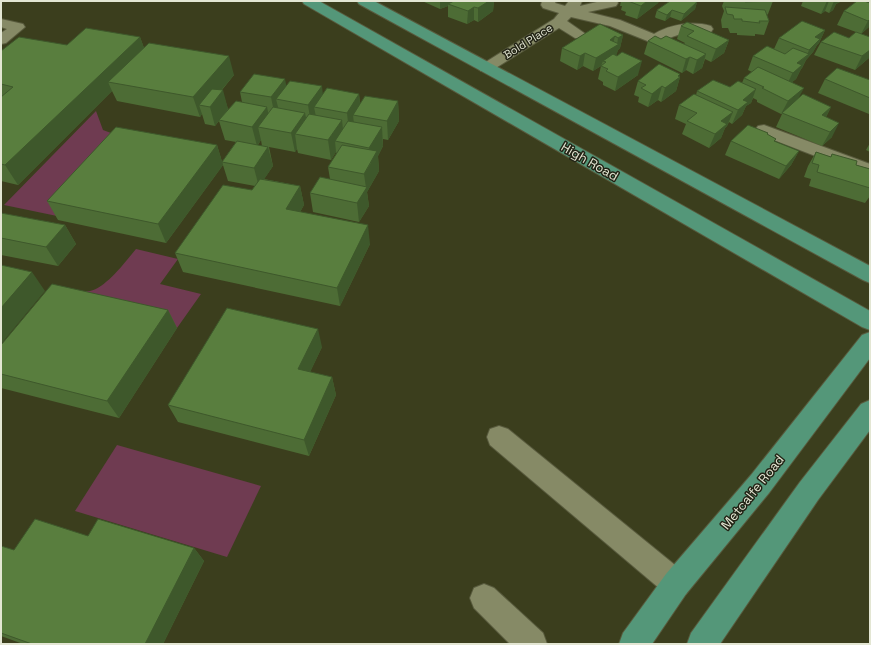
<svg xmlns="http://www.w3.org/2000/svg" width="871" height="645" viewBox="0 0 871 645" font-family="'Space Grotesk',sans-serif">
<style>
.green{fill:#6f3b51}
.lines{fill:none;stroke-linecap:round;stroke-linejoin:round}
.minor-casing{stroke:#585a3d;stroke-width:2}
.major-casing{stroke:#585a3d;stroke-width:2}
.minor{fill:#868a66;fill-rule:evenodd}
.major{fill:#549779;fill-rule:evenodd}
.wall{fill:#4d6c35;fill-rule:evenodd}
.shaded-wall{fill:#3e582b}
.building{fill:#597e3e;stroke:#3e582b}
.labels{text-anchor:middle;stroke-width:3;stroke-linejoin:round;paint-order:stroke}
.far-street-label{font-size:11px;fill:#e3e6d3;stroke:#222315}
.street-label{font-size:13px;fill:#e3e6d3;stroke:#222315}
</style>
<rect width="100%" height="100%" fill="#3b3e1d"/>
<g class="green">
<path d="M96 111 103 130 127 139 57 216 4 205Z"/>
<path d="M136 249 178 259 160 284 201 294 177 328 74 291C79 291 85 292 90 291 106 288 126 261 136 249Z"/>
<path d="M117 445 261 486 227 557 75 511Z"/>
</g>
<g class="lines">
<defs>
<g id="minor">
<path d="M542 1H556L555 3 565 6 569 1H582L580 6 601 1H617L618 3 616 6 588 12 620 20 654 34C671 24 692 21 711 26L713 29 711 32C694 36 683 30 666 40L667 42 665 45 660 46 610 26 571 17 567 21 587 35 585 38H575L559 28 491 71H481L478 68 481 65 554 19 559 13 543 8 541 5Z"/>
<path d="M1 19 23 24 25 27 6 43 1 44V33L7 29 1 27Z"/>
<path d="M764 125 870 164V177L758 134 755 130 758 126Z"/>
<path d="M499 426 508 429 686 574 690 584 686 594 676 598 666 594 490 445 487 437 490 429Z"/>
<path d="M484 584 494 588 543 633 547 644H510L474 608 470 598 474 588Z"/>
</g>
<g id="major">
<path d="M302 1H319L870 311V330L862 327 304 4Z"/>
<path d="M357 1H374L870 266V283L863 280 359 4Z"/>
<path d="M870 332V358L769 493 686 594 652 644H619L623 633 666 574 751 475 862 335Z"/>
<path d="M870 400V430L818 500 720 644H687L691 633 800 482 861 404Z"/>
</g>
</defs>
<use href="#minor" class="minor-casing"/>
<use href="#major" class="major-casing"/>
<use href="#minor" class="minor"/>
<use href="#major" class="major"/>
</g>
<g class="wall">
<path d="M422 1H494L493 11 478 22 474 20 467 24 448 17V6L440 9Z"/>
<path d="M621 1H659L658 3 637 19 625 15 626 12 621 10 622 6H620Z"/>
<path d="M724 1H773L768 14 767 15 769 21 764 35 755 34V36L737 35V33H730L728 28H722L721 20 724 11 722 6Z"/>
<path d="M803 1H842L836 4 833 10 829 13 825 11 821 14 801 6Z"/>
<path d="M864 1 870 26 861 34 870 57 855 70 814 55 821 42 849 38 856 32 837 25 844 11Z"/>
<path d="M697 2 695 9 681 21 670 17 665 21 656 18 655 17 657 10Z"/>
<path d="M681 26 729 40 724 53 711 62 705 59 702 68 693 74 686 70 682 73 644 54 648 41 661 39 684 44 685 43 677 39Z"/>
<path d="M825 30 819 43 817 45 813 52 806 60 802 68 801 69 796 79 792 82 798 98 831 107 826 117 832 137 822 146 776 127 782 114H781L757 102V100L753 98 751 103 746 106 742 115 732 124 729 122 727 126 725 128 721 138 709 148 682 134 686 124 675 119 679 105 696 95 697 91 730 87 742 83 744 78 752 72 748 70 753 56 774 49 779 38Z"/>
<path d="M623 35 620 48 618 50 616 55 638 75 615 91 603 85V82L598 79 601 66 593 71 583 66 577 70 560 61 562 48Z"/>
<path d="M140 37 144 48 234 75 222 90 228 109 242 102 240 92 286 86 323 94H359L360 103 398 101 399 121 388 140 383 139V146L378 156 379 171 367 192 369 206 359 222 313 212 310 193 330 179 328 167 337 154 336 152 331 160 298 153 297 149 295 152 269 147 273 166 264 179 300 186 304 205 300 212 370 244 340 306 183 272 175 253 252 190 255 186 228 181 222 162 236 142 225 140 219 121 215 126 205 124 202 114 200 117 117 101 112 91 18 185 1 181V51L67 45ZM261 140 262 146 258 145Z"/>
<path d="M679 76 680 77 676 91 661 102 658 100 648 107 638 102 639 97 634 95 638 81Z"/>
<path d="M825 79 870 80V113L869 114 818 93Z"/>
<path d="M768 133 767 135 776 139 775 141 799 151 791 165 779 179 725 155 731 141Z"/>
<path d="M870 143V152L866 150Z"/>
<path d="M217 145 223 165 166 243 58 220 47 201Z"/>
<path d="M816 152 831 157 832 154 856 165 870 169V196L865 203 809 186 811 179 804 177 808 166Z"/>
<path d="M1 213 65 225 76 244 58 266 1 255Z"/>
<path d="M168 310 177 328 119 418 1 388V345Z"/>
<path d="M322 347 310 372 332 377 336 395 309 456 178 422 168 405Z"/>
<path d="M88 536 194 548 204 561 163 644H23L1 636V546L14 550Z"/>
</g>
<g class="shaded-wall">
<path d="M440 1H458L448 4V6L440 9Z"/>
<path d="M489 1H494L493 11 478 22V8Z"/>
<path d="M647 1H659L658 3 637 19 641 6Z"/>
<path d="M827 1H829L825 11 821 14Z"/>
<path d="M834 1H842L836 4 833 10 829 13Z"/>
<path d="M697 2 695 9 681 21 684 14Z"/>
<path d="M474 7V20L467 24 468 11Z"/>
<path d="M672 10 670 17 665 21 667 15Z"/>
<path d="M870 19V26L861 34 868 21Z"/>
<path d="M825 30 819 43 817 45 813 52 806 60 802 68 801 69 796 79 786 87 797 63 806 57 815 37Z"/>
<path d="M623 35 620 48 618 50 616 57 606 62 603 61 601 66 593 71 596 58 610 40 615 36 612 48 617 45 618 38Z"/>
<path d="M140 37 147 56 108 82 112 91 18 185 5 165Z"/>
<path d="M729 40 724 53 711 62 716 49Z"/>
<path d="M870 50V57L855 70 862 56Z"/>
<path d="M585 53 583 66 577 70 580 56Z"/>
<path d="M706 54 702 68 693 74 697 60Z"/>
<path d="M229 56 234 75 208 106 199 105 202 114 200 117 193 97Z"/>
<path d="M690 57 686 70 682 73 686 59Z"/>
<path d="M642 61 638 75 615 91 618 77Z"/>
<path d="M680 74 679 78 680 77 676 91 661 102 665 88Z"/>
<path d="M285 79 289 99H276L279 111 275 117 271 97Z"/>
<path d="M322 86 324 105 314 107 316 117 311 124 308 105Z"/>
<path d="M662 86 658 100 648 107 652 94Z"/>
<path d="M804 88 797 101 781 114 788 101Z"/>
<path d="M756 89 751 103 746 106 742 115 732 124 738 110 743 100Z"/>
<path d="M223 90 228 109 215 126 210 107Z"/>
<path d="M359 94 361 113 353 115 354 124 349 132 347 113Z"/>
<path d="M398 101 399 121 388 140 387 121Z"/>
<path d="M267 107 271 126 258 127 261 140 257 146 252 127Z"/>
<path d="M831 107 824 121 822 115Z"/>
<path d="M733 112 727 126 725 128 721 138 709 148 715 134 721 121Z"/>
<path d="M305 113 309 132 295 134 297 149 295 152 291 133Z"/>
<path d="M342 120 344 139 335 141 336 152 331 160 328 140Z"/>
<path d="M839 123 832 137 822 146 830 132Z"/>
<path d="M382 127 383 146 378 156 379 171 367 192 369 206 359 222 357 203 366 188 364 174 371 163 369 148Z"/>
<path d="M217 145 223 165 166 243 158 224Z"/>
<path d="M268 147 273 166 259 187 254 168Z"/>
<path d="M799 151 791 165 779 179 786 166Z"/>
<path d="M300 186 304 205 291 228 286 209Z"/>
<path d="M65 225 76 244 58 266 46 247Z"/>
<path d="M368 225 370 244 340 306 337 288Z"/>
<path d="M32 272 45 291 1 344V308Z"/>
<path d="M168 310 177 328 119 418 107 401Z"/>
<path d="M318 329 322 347 303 387 298 369Z"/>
<path d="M332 377 336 395 309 456 304 440Z"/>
<path d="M194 548 204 561 163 644H145Z"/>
</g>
<g class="building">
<path d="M454 1H489L478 8 474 7 468 11 448 4Z"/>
<path d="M628 1H647L641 6Z"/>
<path d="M670 1H692L697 2 684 14 672 10 667 15 658 11 657 10Z"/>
<path d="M744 1H773L745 2Z"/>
<path d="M857 1H864L870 3V19L868 21 844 11Z"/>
<path d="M725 7 765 10 769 21H759L760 23 742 21V19H734L733 15 727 14Z"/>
<path d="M802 21 825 30 815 37 820 39 809 50 779 38Z"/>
<path d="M687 22 729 40 716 49 687 36 694 31 681 26Z"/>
<path d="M600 24 623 35 618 38 615 36 610 40 619 44 596 58 585 53 580 56 562 48Z"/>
<path d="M86 28 140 37 5 165 1 164V97L13 87 1 84V51L19 37 67 45Z"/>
<path d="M834 32 849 38 856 32 870 37V50L862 56 821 42Z"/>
<path d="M655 36 661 39 666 36 706 54 697 60 690 57 686 59 648 41Z"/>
<path d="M149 43 229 56 193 97 108 82Z"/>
<path d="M767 46 785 54 793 48 809 54 797 63 802 65 793 73 753 56Z"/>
<path d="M622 52 642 61 618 77 606 71 608 69 601 66 606 62 603 61 613 54 617 56Z"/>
<path d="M659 64 680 74 678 76 680 77 665 88 662 86 652 94 641 88 646 85 638 81Z"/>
<path d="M758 67 804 88 788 101 762 88 764 87 744 78Z"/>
<path d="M837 68 870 80V98L825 79Z"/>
<path d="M254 74 285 79 271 97 240 92Z"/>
<path d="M713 80 730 87 738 81 756 89 743 100 748 102 738 110 697 91Z"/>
<path d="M290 81 322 86 308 105 276 99Z"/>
<path d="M327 88 359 94 347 113 314 107Z"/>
<path d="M212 89 223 90 210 107 199 105Z"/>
<path d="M694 94 733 112 721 121 727 124 715 134 687 121 697 113 679 105Z"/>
<path d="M803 94 831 107 822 115 839 123 830 132 782 113Z"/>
<path d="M365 96 398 101 387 121 353 115Z"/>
<path d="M236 101 267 107 252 127 219 120Z"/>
<path d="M273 107 305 113 291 133 258 127Z"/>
<path d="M309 114 342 120 328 140 295 134Z"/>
<path d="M348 121 382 127 369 148 335 141Z"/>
<path d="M748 125 768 133 767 134 776 139 774 141 799 151 786 166 731 141Z"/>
<path d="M116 127 217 145 158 224 47 201Z"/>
<path d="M237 141 268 147 254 168 222 162Z"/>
<path d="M342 145 377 151 364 174 328 167Z"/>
<path d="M816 152 831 157 832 154 857 161 856 165 870 169V188L817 172 819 165 812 163Z"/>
<path d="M320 177 367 187 357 203 310 193Z"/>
<path d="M260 179 300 186 286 209 368 225 337 288 175 253 223 185 252 190Z"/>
<path d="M1 213 65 225 46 247 1 238Z"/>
<path d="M1 265 32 272 1 308Z"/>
<path d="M52 284 168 310 107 401 1 374V345Z"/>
<path d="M227 308 318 329 298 369 332 377 304 440 168 405Z"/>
<path d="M35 519 88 536 98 519 194 548 145 644H32L1 633V546L14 550Z"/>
</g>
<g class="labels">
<g class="far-street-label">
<text transform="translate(528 41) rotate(-32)" y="4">Bold Place</text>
</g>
<g class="street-label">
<text transform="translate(590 161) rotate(30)" y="5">High Road</text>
<text transform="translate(752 492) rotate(-51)" y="5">Metcalfe Road</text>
</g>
</g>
<rect width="871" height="645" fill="none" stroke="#e3e6d3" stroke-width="4"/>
</svg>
